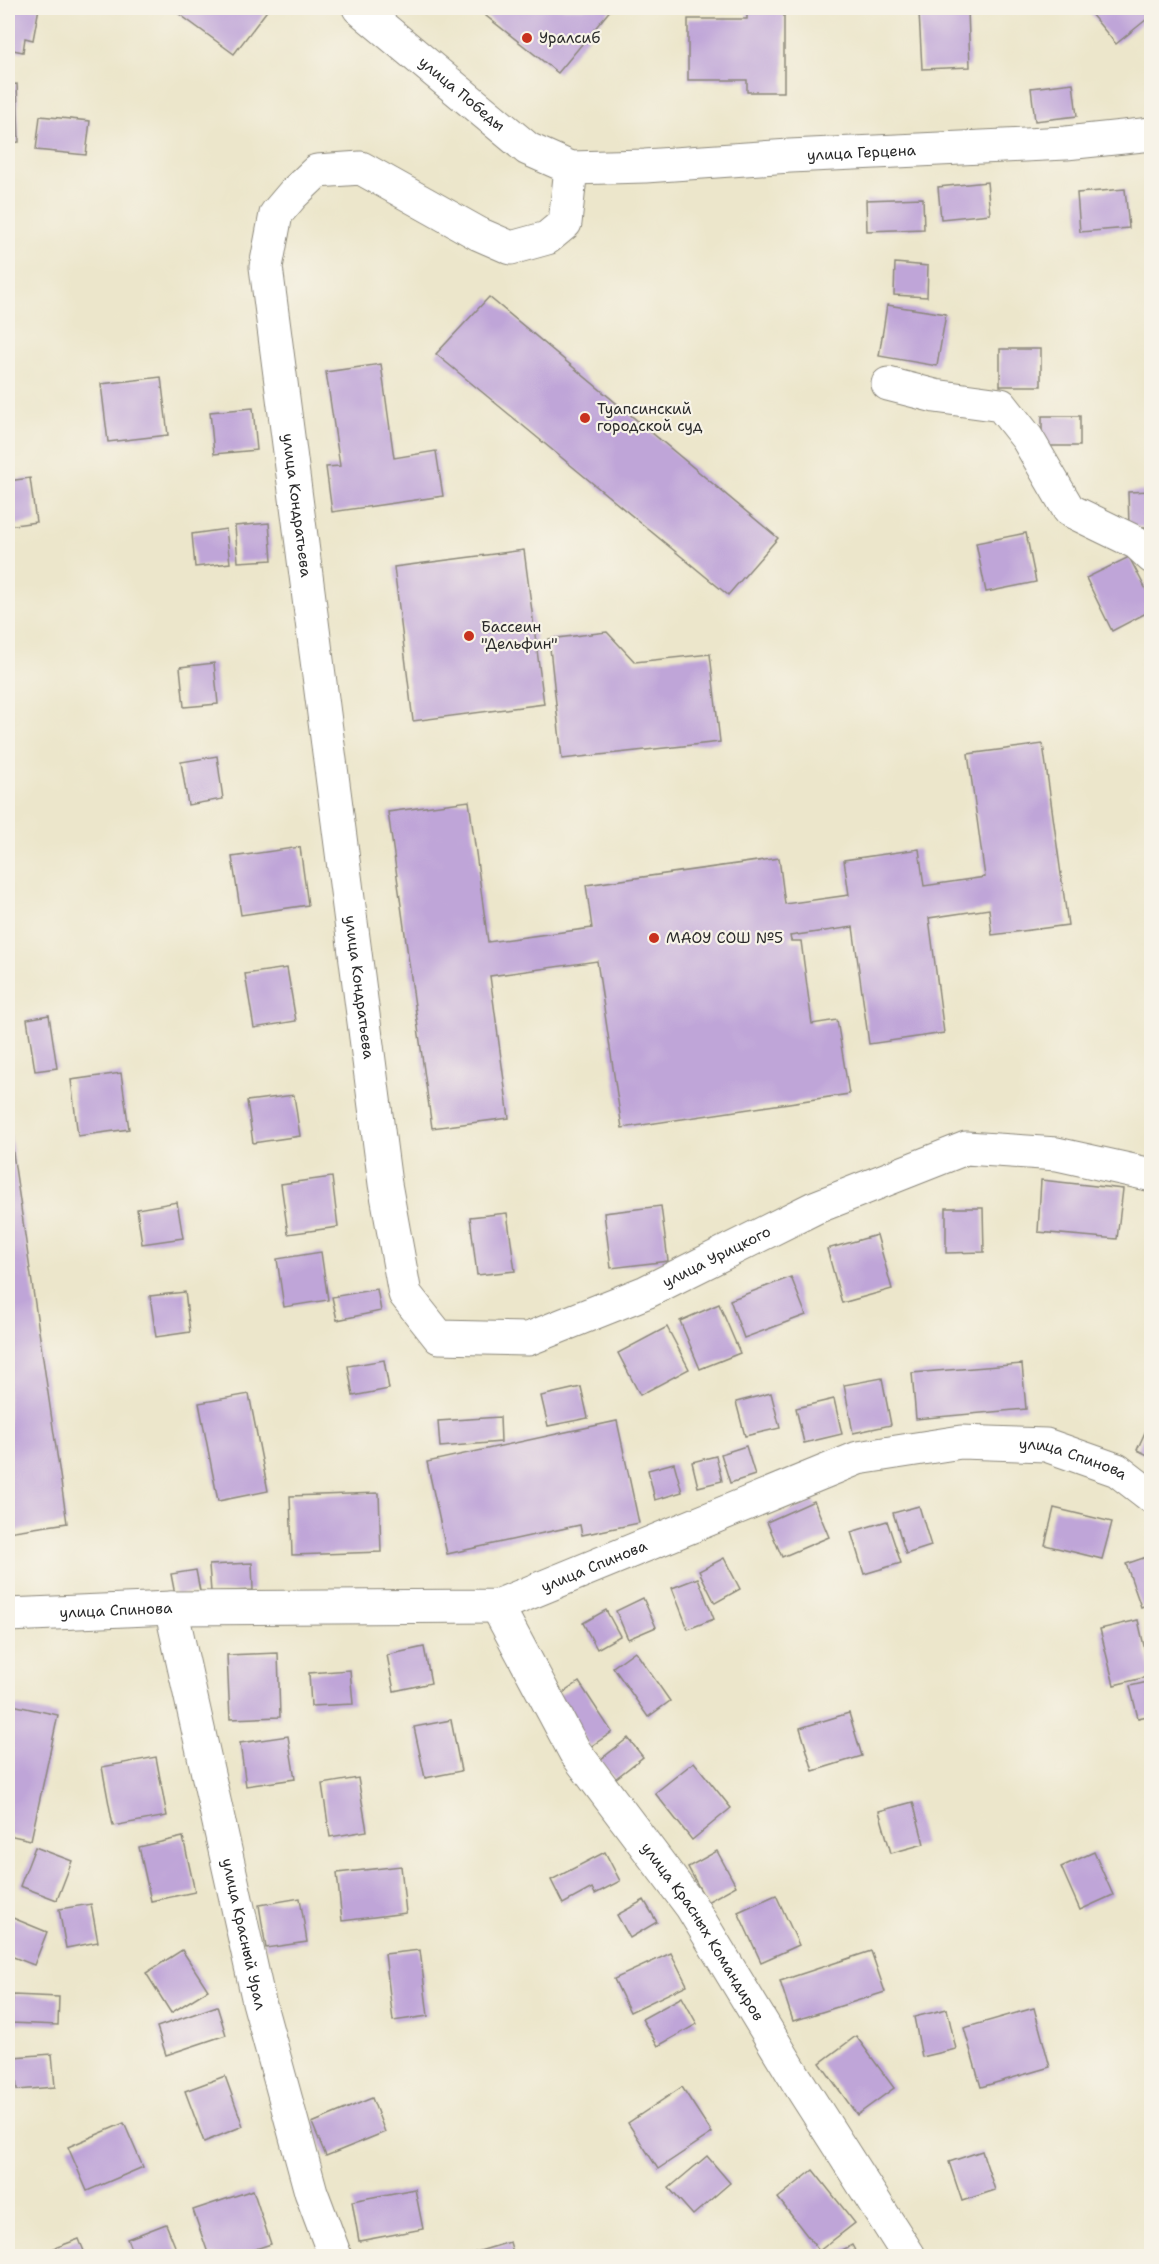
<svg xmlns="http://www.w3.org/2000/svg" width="1159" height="2264" viewBox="0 0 1159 2264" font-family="'Shantell Sans',sans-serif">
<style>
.building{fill:#bfa5d8}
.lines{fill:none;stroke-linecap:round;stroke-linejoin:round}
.minor-casing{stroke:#8c887b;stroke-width:35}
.minor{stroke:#fff;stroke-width:33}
.poi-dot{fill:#c8321e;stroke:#f7f3e8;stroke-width:2}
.labels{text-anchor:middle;stroke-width:4.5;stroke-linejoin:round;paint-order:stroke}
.poi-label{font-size:15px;fill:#2b2b2b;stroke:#f7f3e8;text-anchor:start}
.street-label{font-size:15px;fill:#2b2b2b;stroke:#f7f3e8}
</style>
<rect width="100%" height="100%" fill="#f7f3e8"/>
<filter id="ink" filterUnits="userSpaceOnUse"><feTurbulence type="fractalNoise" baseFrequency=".0167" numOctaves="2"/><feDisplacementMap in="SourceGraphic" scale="12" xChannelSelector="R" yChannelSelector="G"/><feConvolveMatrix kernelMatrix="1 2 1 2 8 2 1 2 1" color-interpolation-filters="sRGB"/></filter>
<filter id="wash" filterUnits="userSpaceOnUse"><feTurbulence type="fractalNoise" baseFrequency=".008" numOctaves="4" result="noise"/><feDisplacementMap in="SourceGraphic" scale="24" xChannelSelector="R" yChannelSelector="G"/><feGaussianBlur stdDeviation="1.35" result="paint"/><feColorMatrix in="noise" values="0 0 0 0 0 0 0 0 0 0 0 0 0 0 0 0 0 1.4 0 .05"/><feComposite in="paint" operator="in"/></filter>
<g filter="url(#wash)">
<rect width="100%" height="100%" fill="#ece6cb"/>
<g id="blocks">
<g class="building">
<path d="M8 8H39L33 40 25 38 23 52 8 49Z"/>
<path d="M171 8H269L234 54Z"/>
<path d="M476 8H612L558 73Z"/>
<path d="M747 8H784V92H747V80H688V19H747Z"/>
<path d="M1086 8H1152V15L1116 44Z"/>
<path d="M968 10 970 67 922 69 919 12Z"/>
<path d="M1073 83 1077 116 1035 121 1031 88Z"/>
<path d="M17 84 19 142 8 143V85Z"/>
<path d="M40 116 90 121 86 155 36 150Z"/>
<path d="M987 182 990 214 941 219 938 187Z"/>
<path d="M1125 189 1129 228 1080 232 1077 193Z"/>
<path d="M923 198 924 229 867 231 866 200Z"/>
<path d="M895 263 928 266 927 297 894 295Z"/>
<path d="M489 297 778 538 728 595 436 354Z"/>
<path d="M887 305 946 314 937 366 879 356Z"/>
<rect x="1000" y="349" width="41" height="37"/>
<path d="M381 364 394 458 436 451 443 496 332 512 326 467 340 466 326 372Z"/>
<path d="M161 377 168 435 108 442 101 384Z"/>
<path d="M253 408 257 450 214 454 210 412Z"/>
<rect x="1042" y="416" width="38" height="30"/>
<path d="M30 478 36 522 8 526V481Z"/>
<path d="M1152 491V527H1129L1128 492Z"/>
<path d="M269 523 272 560 238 562 235 526Z"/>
<path d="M226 529 230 563 195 567 192 534Z"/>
<path d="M1026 533 1036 582 986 592 976 543Z"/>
<path d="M524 550 544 704 413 721 394 567Z"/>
<path d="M1129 557 1152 601V610L1112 631 1086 578Z"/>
<path d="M607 632 635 662 710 654 720 742 562 759 549 639Z"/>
<path d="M214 663 218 704 184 707 180 667Z"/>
<path d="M1043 744 1068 925 992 935 989 909 929 918 944 1033 869 1044 853 927 790 936 791 941H801L812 1024 837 1020 849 1094 622 1128 597 961 490 976 509 1118 432 1128 388 812 469 801 488 942 592 928 586 885 779 858 785 904 849 895 844 860 919 849 924 886 985 877 968 754Z"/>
<path d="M217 756 223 799 188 805 181 762Z"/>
<path d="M300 847 308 905 241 915 232 857Z"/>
<path d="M287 968 296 1021 254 1028 245 974Z"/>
<path d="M49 1015 57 1068 35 1071 27 1019Z"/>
<path d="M121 1073 129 1129 78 1136 71 1080Z"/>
<path d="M294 1095 300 1136 253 1143 247 1101Z"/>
<path d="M8 1119 67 1523 8 1532Z"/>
<path d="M332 1177 338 1227 288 1234 281 1184Z"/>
<path d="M1041 1180 1123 1189 1117 1239 1038 1232Z"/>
<path d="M177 1202 183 1238 142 1244 137 1209Z"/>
<path d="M661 1206 668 1261 611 1268 604 1213Z"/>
<path d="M946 1208H983L984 1252 946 1253Z"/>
<path d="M507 1213 515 1271 477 1275 470 1217Z"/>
<path d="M877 1235 892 1289 842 1303 827 1249Z"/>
<path d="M321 1252 328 1300 284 1307 277 1259Z"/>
<path d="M791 1277 806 1315 744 1338 730 1300Z"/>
<path d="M377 1289 381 1311 337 1320 332 1297Z"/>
<path d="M185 1292 190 1332 156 1337 150 1296Z"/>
<path d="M719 1304 740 1353 700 1369 680 1321Z"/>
<path d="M667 1327 689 1369 640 1395 618 1353Z"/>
<path d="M384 1360 389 1389 353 1396 348 1366Z"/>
<path d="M1022 1364 1026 1409 916 1419 912 1373Z"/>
<path d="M882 1378 891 1425 853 1433 844 1385Z"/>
<path d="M581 1387 588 1418 548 1426 541 1396Z"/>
<path d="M771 1393 780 1428 745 1436 736 1402Z"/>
<path d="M249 1394 268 1491 218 1501 199 1403Z"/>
<path d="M834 1399 842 1434 804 1443 796 1408Z"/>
<path d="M500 1417 501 1442 440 1447 438 1421Z"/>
<path d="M1152 1417V1457L1137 1450Z"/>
<path d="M617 1421 639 1523 582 1535 580 1525 447 1554 427 1462Z"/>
<path d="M746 1446 755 1475 730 1483 721 1454Z"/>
<path d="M716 1456 722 1481 698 1487 692 1462Z"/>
<path d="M674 1463 682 1492 655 1500 648 1470Z"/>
<path d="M379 1493 381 1552 292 1555 290 1496Z"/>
<path d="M814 1501 829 1537 782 1557 767 1522Z"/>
<path d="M919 1506 931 1546 906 1554 893 1513Z"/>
<path d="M1054 1508 1112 1522 1102 1559 1045 1545Z"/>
<path d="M887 1521 901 1563 864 1574 851 1532Z"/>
<path d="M1152 1555V1603L1141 1607 1126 1564Z"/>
<path d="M724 1558 740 1589 715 1603 699 1571Z"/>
<path d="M252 1563 253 1590 211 1592 209 1565Z"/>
<path d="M196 1570 200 1591 175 1595 171 1574Z"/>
<path d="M698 1578 714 1619 688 1629 672 1588Z"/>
<path d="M643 1598 656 1627 628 1639 616 1611Z"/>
<path d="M606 1610 620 1636 597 1649 583 1623Z"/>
<path d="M1138 1620 1151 1676 1114 1685 1100 1629Z"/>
<path d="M424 1647 431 1683 394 1691 387 1655Z"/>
<path d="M635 1651 670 1701 648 1717 613 1667Z"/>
<path d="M278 1653 280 1717 230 1719 227 1655Z"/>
<path d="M350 1670 353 1704 311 1706 309 1673Z"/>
<path d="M1152 1681V1715L1138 1718 1130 1686Z"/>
<path d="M579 1682 612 1732 590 1747 557 1697Z"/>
<path d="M8 1704 58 1715 31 1840 8 1835Z"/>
<path d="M849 1713 862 1756 813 1771 800 1728Z"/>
<path d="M451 1720 461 1771 425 1778 414 1727Z"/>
<path d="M288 1736 295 1779 246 1786 240 1743Z"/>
<path d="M628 1738 643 1757 615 1779 600 1760Z"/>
<path d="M156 1757 167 1816 113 1826 102 1767Z"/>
<path d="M694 1762 731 1808 692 1840 655 1793Z"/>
<path d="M358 1778 367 1831 330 1837 322 1784Z"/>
<path d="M913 1802 924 1844 891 1853 879 1811Z"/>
<path d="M183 1837 195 1892 151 1901 139 1847Z"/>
<path d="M35 1847 72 1861 57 1900 20 1886Z"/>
<path d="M717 1851 736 1886 707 1902 688 1867Z"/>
<path d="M605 1852 620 1881 595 1894 592 1888 563 1904 551 1880Z"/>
<path d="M1094 1852 1113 1895 1080 1910 1061 1867Z"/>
<path d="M401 1866 406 1913 342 1921 337 1873Z"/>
<path d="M776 1895 799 1945 761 1962 738 1912Z"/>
<path d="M300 1898 307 1942 266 1948 259 1905Z"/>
<path d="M644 1900 657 1922 630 1938 617 1915Z"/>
<path d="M91 1904 98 1942 66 1948 59 1909Z"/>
<path d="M8 1916 47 1932 34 1965 8 1955Z"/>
<path d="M182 1950 208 1990 171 2013 146 1973Z"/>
<path d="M420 1950 428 2016 393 2021 385 1954Z"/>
<path d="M871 1951 885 1992 793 2021 780 1981Z"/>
<path d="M671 1953 687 1985 630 2012 614 1979Z"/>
<path d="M13 1995 59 1997 58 2025 11 2023Z"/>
<path d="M682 1997 697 2024 658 2046 642 2019Z"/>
<path d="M217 2006 226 2035 166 2055 157 2027Z"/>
<path d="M1034 2008 1050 2067 981 2087 964 2028Z"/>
<path d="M947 2009 956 2049 922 2057 914 2017Z"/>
<path d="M856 2036 894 2088 857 2115 820 2063Z"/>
<path d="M52 2054 55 2087 17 2090 14 2057Z"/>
<path d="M225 2076 243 2126 204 2142 185 2091Z"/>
<path d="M682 2087 712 2133 658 2169 628 2123Z"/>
<path d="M372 2098 385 2132 326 2156 312 2123Z"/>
<path d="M124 2123 143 2167 87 2191 68 2147Z"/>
<path d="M982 2151 995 2190 962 2201 949 2162Z"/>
<path d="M707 2156 730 2183 693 2215 669 2188Z"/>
<path d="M813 2170 855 2223 819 2251 778 2198Z"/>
<path d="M415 2189 423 2229 359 2241 352 2201Z"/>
<path d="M253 2190 271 2244 234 2256H209L193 2210Z"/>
<path d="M166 2224 179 2256H134L127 2239Z"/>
<path d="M79 2239 86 2256H33Z"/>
<path d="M510 2242 514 2256H463Z"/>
<path d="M852 2245 858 2256H831Z"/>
</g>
</g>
</g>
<g filter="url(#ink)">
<use href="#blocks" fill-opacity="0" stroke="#8c887b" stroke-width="1.5"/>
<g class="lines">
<defs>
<g id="minor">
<path id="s1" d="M359 8 528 149 571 168 645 166 790 156 1066 143 1152 134"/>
<path id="s2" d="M571 168 565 223 547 238 511 248 479 234 361 168 317 171 293 194 276 214 266 267 385 1184 405 1294 439 1337 528 1339 646 1292 814 1208 966 1148 1057 1154 1152 1175"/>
<path d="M888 384 935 396 1001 405 1027 438 1069 510 1137 543 1152 557"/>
<path id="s3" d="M497 1606 575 1752 691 1906 796 2079 909 2256"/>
<path id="s4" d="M171 1608 259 2002 311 2192 335 2256"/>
<path id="s5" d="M8 1615 171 1608 497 1606 858 1458 961 1442 1046 1445 1117 1470 1152 1497"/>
</g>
</defs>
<use href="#minor" class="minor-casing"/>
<use href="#minor" class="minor"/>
</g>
</g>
<g class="poi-dot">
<circle cx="527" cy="38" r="6"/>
<circle cx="585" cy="418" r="6"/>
<circle cx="469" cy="636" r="6"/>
<circle cx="654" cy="938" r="6"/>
</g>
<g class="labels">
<g class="poi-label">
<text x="539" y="43">Уралсиб</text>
<text x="597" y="414">Туапсинский<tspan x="597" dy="17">городской суд</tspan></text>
<text x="481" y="632">Бассеин<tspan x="481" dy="17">"Дельфин"</tspan></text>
<text x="666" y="943">МАОУ СОШ №5</text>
</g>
<g class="street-label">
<text dy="5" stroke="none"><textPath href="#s1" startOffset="134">улица Победы</textPath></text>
<text dy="5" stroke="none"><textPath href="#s1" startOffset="558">улица Герцена</textPath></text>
<text dy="5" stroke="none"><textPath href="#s2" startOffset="684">улица Кондратьева</textPath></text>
<text dy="5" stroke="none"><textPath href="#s2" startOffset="1170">улица Кондратьева</textPath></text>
<text dy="5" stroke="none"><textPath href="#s2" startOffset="1830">улица Урицкого</textPath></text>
<text dy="5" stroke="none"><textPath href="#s5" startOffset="1098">улица Спинова</textPath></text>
<text dy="5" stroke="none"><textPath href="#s5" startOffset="594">улица Спинова</textPath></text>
<text dy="5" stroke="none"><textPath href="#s5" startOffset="108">улица Спинова</textPath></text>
<text dy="5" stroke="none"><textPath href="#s3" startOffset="386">улица Красных Командиров</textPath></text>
<text dy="5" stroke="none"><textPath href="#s4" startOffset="334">улица Красный Урал</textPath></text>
</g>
</g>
<rect width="1159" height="2264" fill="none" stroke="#f7f3e8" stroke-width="30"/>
</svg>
